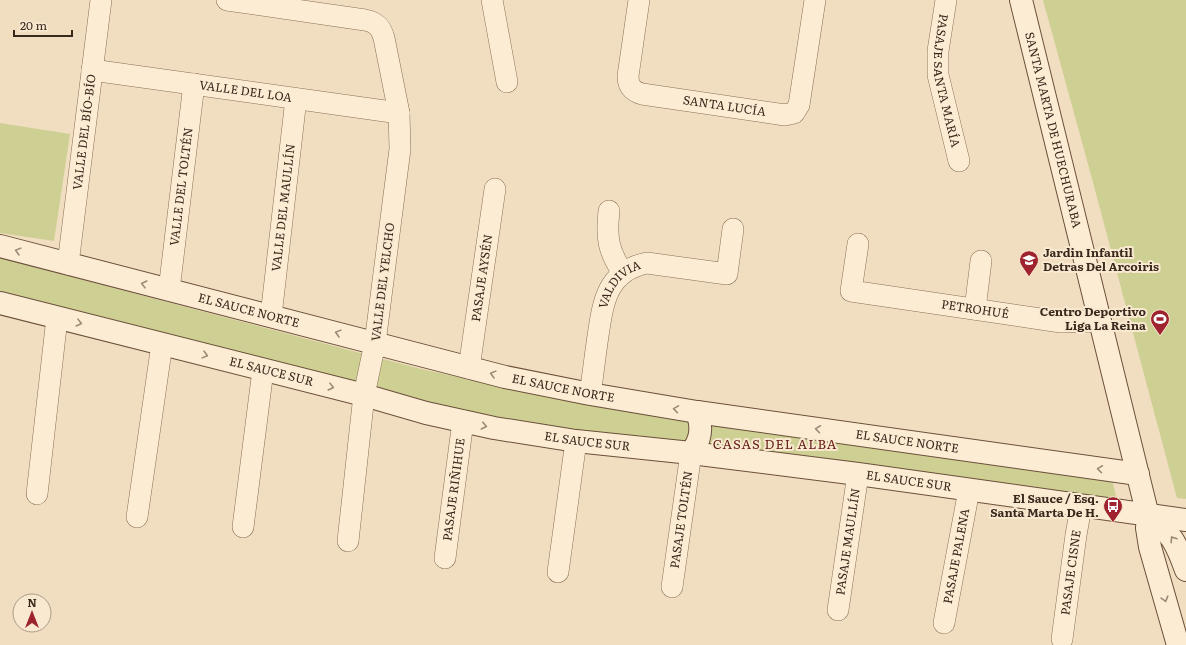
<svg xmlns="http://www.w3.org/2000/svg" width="1186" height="645" viewBox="0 0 1186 645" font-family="Literata,serif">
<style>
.green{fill:#cdcf93}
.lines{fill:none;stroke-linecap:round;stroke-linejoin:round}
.street-casing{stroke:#8b6e56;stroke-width:22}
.secondary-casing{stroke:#6c4f3a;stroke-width:24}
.street{stroke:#fbecd3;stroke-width:21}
.secondary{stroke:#fbecd3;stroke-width:22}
.oneway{stroke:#9a8a78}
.labels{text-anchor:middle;stroke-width:4;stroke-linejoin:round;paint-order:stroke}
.street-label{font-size:12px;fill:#39281c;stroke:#f8e9d0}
.poi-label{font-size:12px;font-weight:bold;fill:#39281c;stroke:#f8e9d0;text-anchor:end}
.neighbourhood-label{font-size:13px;letter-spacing:1px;fill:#692319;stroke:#f8e9d0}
</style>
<rect width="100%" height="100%" fill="#f1dec0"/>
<g class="green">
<path d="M1043 0H1186V499L1177 498 1091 175Z"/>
<path d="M0 123 70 134 54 241 0 233Z"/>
<path d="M0 258 421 369 493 385 1111 476 1121 515 502 423 0 296Z"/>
</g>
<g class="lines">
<defs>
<g id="street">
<path d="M227 0 365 20C376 22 381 27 384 38L399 113 400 149 375 343 364 395 348 541"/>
<path d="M492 0 507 82"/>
<path id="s1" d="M639 0 628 76C628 86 632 91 642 94L785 115 794 113 799 105 815 0"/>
<path id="s2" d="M946 0 938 51V75L959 161"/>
<path id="s3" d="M92 70 399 113"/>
<path d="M609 211C606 237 608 251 623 273"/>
<path id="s4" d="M858 244 851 291 1061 322 1100 321"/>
<path id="s5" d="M68 264 101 0"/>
<path id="s6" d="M169 290 194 84"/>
<path d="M975 309 981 261"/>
<path id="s7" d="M271 316 296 99"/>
<path id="s8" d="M469 368 495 189"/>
<path id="s9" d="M590 394C593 375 595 356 598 336 603 302 607 271 647 263L727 274 733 229"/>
<path d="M37 494 57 318"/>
<path d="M137 517 162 344"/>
<path d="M243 527 263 370"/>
<path id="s10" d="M445 558 463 421"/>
<path d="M558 572 576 441"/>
<path id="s11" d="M672 587 691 453"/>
<path id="s12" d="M838 610 858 474"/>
<path id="s13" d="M944 623 969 490"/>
<path id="s14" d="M1062 639 1076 535 1081 507"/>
</g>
<g id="secondary">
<path id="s15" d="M1021 0 1148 516 1147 528 1150 547 1178 645"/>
<path id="s16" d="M0 246 505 377 590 394 697 412 1138 474"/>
<path id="s17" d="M0 303 364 395 426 413 494 428 576 441 691 453 858 474 1186 520"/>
<path d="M691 453C701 440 703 428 697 412"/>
<path d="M1148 516C1171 531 1177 545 1186 570"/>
</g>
</defs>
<use href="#street" class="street-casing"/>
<use href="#secondary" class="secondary-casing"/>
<use href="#street" class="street"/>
<use href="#secondary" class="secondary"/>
</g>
<defs><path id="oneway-chevron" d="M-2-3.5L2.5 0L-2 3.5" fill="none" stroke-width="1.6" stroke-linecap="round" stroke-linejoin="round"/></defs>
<g class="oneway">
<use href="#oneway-chevron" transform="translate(18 251) rotate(-165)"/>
<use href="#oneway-chevron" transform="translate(144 284) rotate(-166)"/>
<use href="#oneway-chevron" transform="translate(79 323) rotate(14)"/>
<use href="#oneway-chevron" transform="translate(338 333) rotate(-165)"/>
<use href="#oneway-chevron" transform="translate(205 355) rotate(15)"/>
<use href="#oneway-chevron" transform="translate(493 374) rotate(-165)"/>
<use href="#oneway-chevron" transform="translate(331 387) rotate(14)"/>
<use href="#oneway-chevron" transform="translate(676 409) rotate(-171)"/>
<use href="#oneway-chevron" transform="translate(484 426) rotate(13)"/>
<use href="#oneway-chevron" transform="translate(818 429) rotate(-172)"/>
<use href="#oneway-chevron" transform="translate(1100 469) rotate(-172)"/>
<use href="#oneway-chevron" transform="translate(1173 539) rotate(-123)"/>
<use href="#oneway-chevron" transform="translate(1165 599) rotate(74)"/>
</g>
<defs>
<symbol id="school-pin" viewBox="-11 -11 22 30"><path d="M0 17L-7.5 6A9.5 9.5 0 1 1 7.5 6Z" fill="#9e232e" stroke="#f8e9d0"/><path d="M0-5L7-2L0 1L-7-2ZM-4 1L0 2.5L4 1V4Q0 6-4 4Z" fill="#fff"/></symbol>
<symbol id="stadium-pin" viewBox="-11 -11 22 30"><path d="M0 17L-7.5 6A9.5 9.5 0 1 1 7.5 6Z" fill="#9e232e" stroke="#f8e9d0"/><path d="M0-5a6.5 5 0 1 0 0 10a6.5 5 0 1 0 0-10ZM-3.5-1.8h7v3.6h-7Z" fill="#fff"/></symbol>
<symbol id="bus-pin" viewBox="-11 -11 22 30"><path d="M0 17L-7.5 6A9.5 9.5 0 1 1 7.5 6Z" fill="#9e232e" stroke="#f8e9d0"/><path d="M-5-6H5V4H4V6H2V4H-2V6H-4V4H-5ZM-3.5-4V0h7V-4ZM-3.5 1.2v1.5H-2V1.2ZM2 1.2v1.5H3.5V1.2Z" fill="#fff"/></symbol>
</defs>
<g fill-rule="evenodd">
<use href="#school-pin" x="1018" y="249" width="22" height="30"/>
<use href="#stadium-pin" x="1149" y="308" width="22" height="30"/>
<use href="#bus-pin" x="1102" y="495" width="22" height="30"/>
</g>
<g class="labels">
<g class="street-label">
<text dy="4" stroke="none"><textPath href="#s2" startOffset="82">PASAJE SANTA MARÍA</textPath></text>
<text dy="4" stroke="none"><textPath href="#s3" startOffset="155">VALLE DEL LOA</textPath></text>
<text dy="4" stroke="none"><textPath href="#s1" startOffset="185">SANTA LUCÍA</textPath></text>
<text dy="4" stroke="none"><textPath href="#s15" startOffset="134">SANTA MARTA DE HUECHURABA</textPath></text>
<text dy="4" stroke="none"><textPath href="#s5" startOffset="133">VALLE DEL BÍO-BÍO</textPath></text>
<text dy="4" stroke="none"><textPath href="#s6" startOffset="104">VALLE DEL TOLTÉN</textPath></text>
<text dy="4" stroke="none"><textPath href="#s7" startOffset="109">VALLE DEL MAULLÍN</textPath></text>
<text dy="4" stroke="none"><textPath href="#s8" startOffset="91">PASAJE AYSÉN</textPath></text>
<text transform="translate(383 282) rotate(-83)" y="4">VALLE DEL YELCHO</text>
<text dy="4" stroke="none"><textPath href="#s9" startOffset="117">VALDIVIA</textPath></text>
<text dy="4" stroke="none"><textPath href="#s4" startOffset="173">PETROHUÉ</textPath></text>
<text dy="4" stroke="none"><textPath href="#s16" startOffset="257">EL SAUCE NORTE</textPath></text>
<text dy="4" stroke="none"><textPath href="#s17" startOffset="280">EL SAUCE SUR</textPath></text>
<text dy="4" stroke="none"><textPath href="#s16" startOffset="581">EL SAUCE NORTE</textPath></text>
<text dy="4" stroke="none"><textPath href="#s17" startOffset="604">EL SAUCE SUR</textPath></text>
<text dy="4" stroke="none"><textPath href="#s16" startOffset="929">EL SAUCE NORTE</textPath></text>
<text dy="4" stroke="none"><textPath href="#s17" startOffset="928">EL SAUCE SUR</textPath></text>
<text dy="4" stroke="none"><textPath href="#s10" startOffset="69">PASAJE RIÑIHUE</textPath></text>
<text dy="4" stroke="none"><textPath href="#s11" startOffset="68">PASAJE TOLTÉN</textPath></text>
<text dy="4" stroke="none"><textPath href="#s12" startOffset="69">PASAJE MAULLÍN</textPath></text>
<text dy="4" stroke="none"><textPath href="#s13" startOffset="68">PASAJE PALENA</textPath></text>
<text dy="4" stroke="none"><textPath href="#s14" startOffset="67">PASAJE CISNE</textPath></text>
</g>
<g class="poi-label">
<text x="1043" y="257" text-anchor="start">Jardin Infantil<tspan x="1043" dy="14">Detras Del Arcoiris</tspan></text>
<text x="1146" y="316">Centro Deportivo<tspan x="1146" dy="14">Liga La Reina</tspan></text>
<text x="1099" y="503">El Sauce / Esq.<tspan x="1099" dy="14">Santa Marta De H.</tspan></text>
</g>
<g class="neighbourhood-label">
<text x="775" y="449">CASAS DEL ALBA</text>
</g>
</g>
<g transform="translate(32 613)"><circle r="19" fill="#f8e9d0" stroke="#ac9c88"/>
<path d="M0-3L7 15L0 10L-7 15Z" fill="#9e232e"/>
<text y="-6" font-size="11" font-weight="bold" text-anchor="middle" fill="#39281c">N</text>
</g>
<path d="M14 30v6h58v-6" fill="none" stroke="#39281c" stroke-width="2"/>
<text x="20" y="30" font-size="12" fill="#39281c" stroke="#f8e9d0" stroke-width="3" paint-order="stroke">20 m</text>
</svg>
